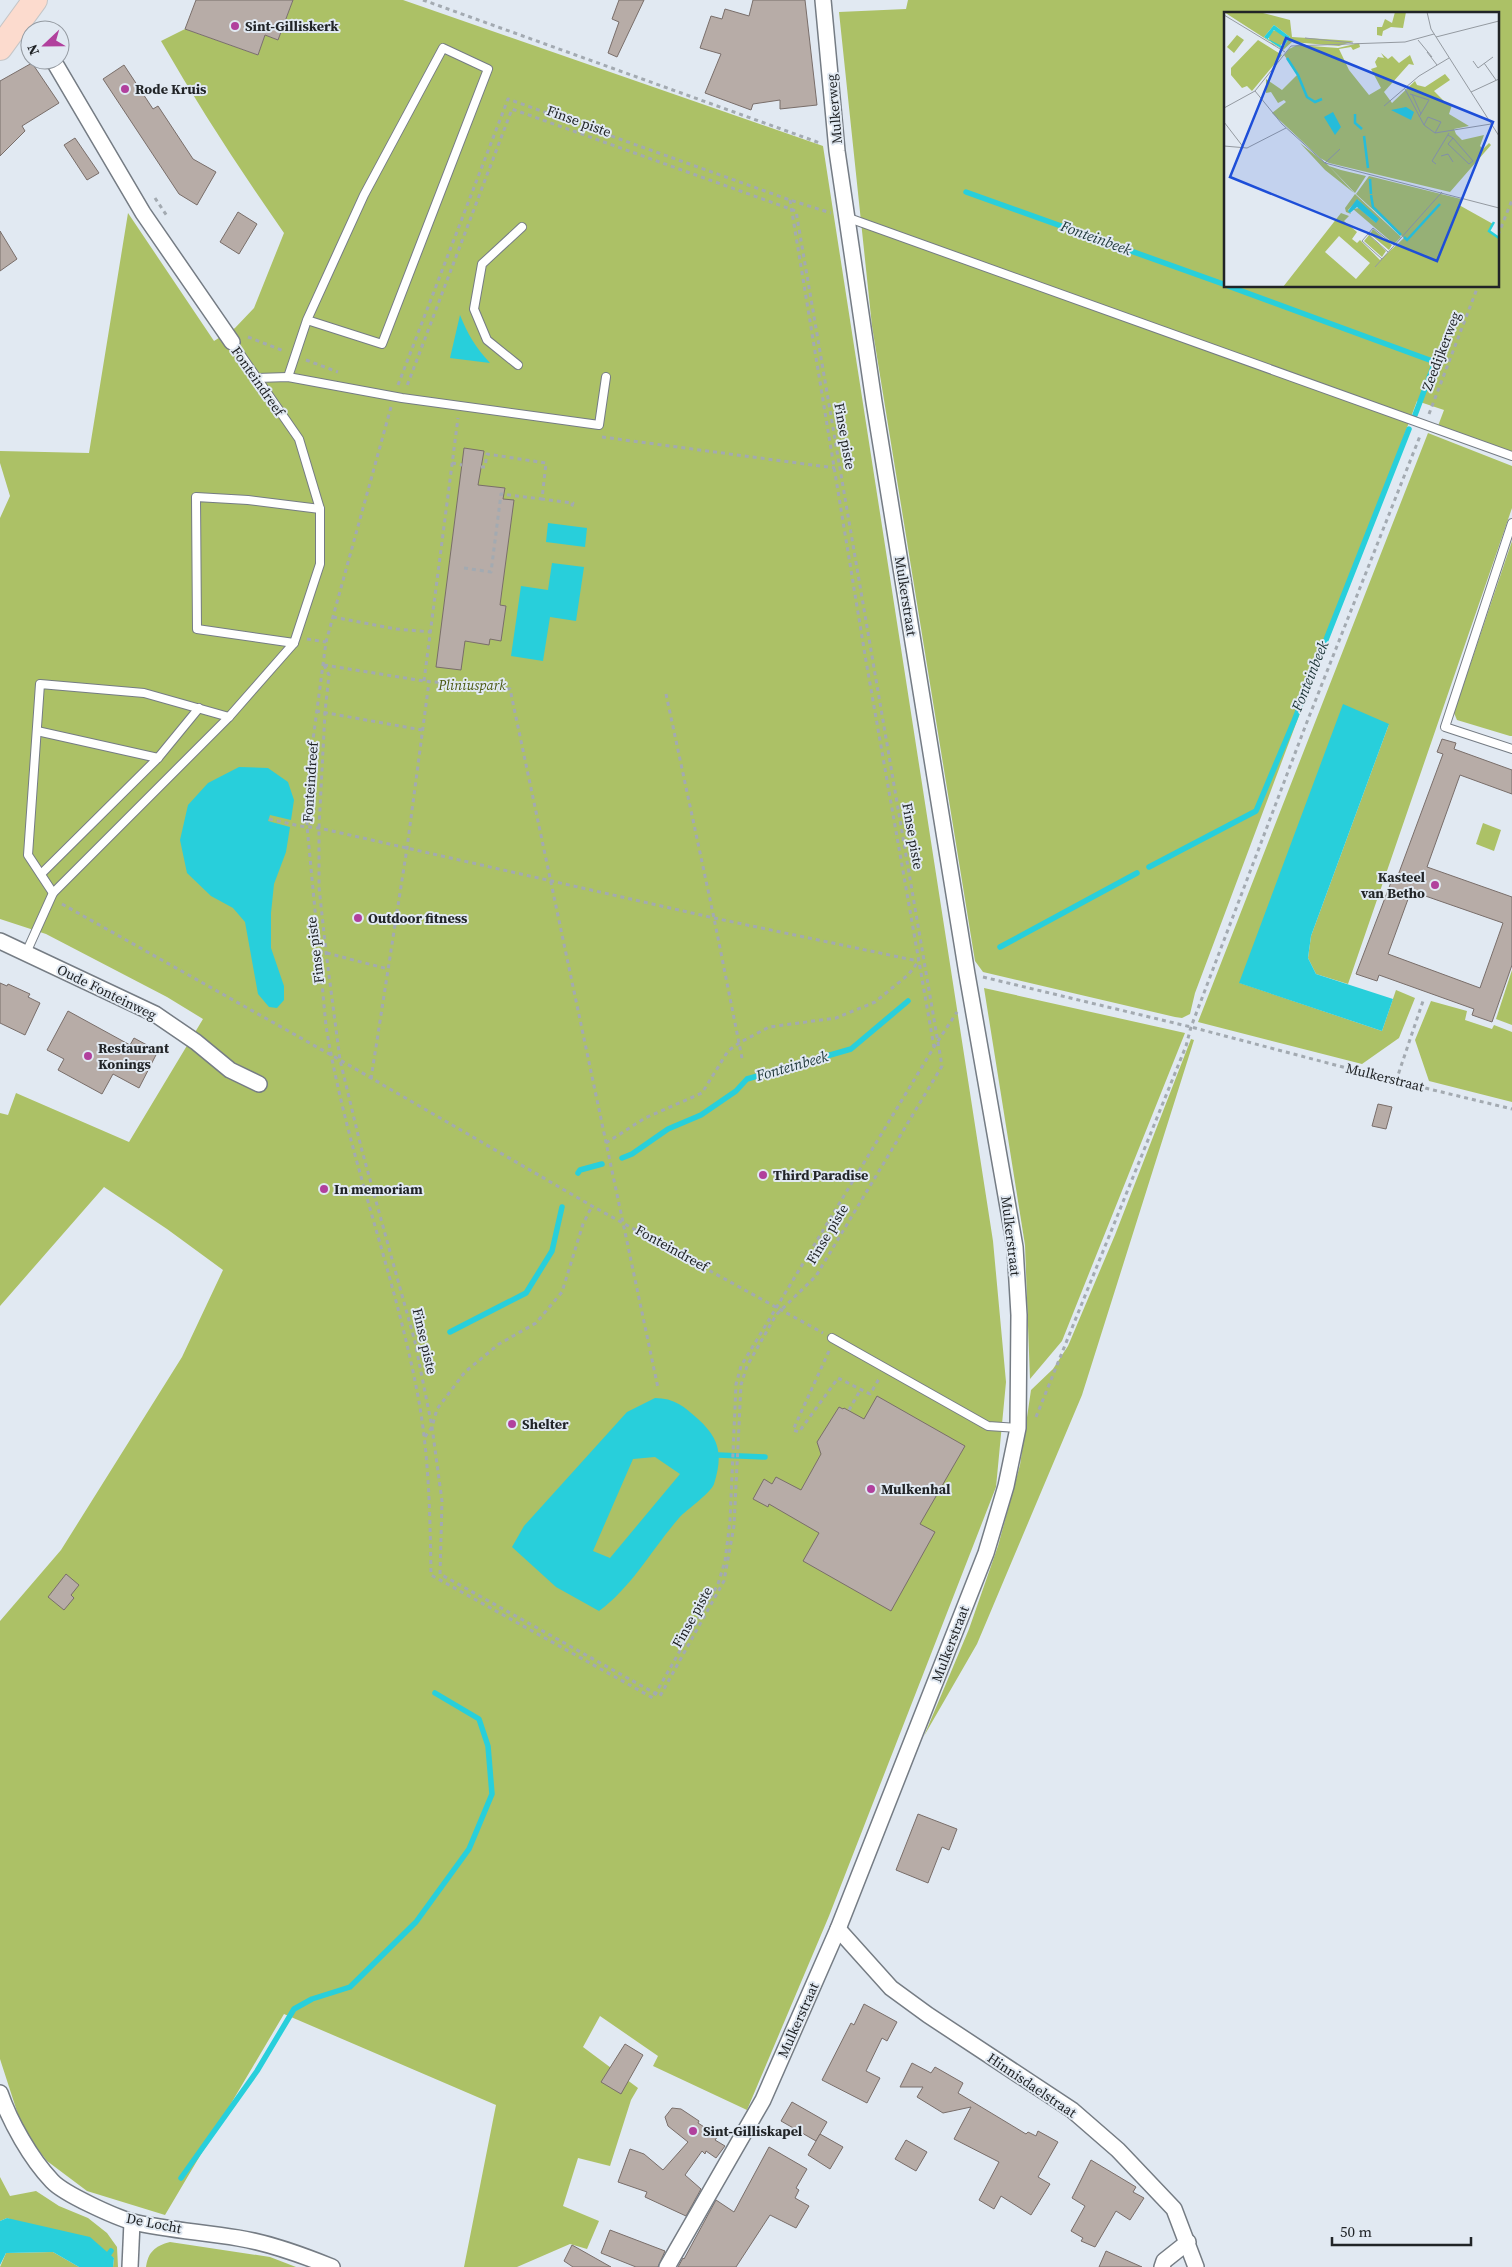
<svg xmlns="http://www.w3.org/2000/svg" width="1512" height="2267" viewBox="0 0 1512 2267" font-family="'Source Serif 4',serif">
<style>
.green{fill:#acc166;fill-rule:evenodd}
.water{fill:#28cfdb;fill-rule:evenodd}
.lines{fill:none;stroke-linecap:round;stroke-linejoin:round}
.stream{stroke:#28cfdb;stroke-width:5.5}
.building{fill:#b7aca7;stroke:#796e6a;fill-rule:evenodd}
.lane-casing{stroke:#757c84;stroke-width:10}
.street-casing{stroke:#757c84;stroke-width:18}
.primary-casing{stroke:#c5c6c7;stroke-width:26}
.path{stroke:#a3aab1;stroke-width:3;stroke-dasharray:4 4;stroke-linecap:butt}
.lane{stroke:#fff;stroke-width:8}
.street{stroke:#fff;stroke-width:15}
.primary{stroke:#fcdbce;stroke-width:24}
.poi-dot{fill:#b1409d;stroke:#e1e9f2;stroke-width:2}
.labels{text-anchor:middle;stroke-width:4;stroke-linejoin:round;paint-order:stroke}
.poi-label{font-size:14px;font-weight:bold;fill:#212427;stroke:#e1e9f2;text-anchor:start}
.street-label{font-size:14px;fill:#212427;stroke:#e1e9f2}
.park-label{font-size:14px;font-style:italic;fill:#4b5911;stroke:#e1e9f2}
.water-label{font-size:15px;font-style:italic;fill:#1a3335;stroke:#e1e9f2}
.inset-river{fill:none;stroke:#28cfdb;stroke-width:2.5}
.inset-road{fill:none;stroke:#949aa1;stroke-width:1}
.view{fill:#1d4ed8;fill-opacity:0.15;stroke:#1d4ed8;stroke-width:2.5}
.inset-edge{fill:none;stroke:#212427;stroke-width:2.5}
</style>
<rect width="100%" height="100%" fill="#e1e9f2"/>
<g class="green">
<path d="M293 0H403L823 146 993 1241 1006 1382 996 1487 829 1916 747 2110 653 2066 658 2056 600 2016 583 2047 638 2088 631 2100 610 2166 578 2158 563 2206 599 2221 587 2249 570 2244 517 2267H464L496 2105 284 2014 165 2215 87 2191 47 2161 23 2130 0 2059V1621L61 1550 182 1357 223 1270 167 1229 104 1187 0 1306V1113L8 1115 16 1093 129 1142 203 1019 167 997 46 934 0 919V518L10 496 0 463V451L89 453 128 213 214 341 235 328 254 308 284 233C240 170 199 107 161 41L185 29 258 55 265 35 278 40Z"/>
<path d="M908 0H1512V452L1438 426 1444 410 1417 401 1195 993 1190 1014 1182 1018 1175 1017 983 972 975 961 872 326 839 12 906 9ZM1226 14H1498V286H1226Z"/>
<path d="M1428 433 1512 466V508L1348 984 1316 974 1308 958 1311 936 1389 724 1240 983 1382 1031 1396 990 1415 998 1399 1038 1362 1064 1198 1022Z"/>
<path d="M1512 541V736H1510L1457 720 1454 713Z"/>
<path d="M1483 823 1501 830 1494 851 1476 844Z"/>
<path d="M1512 970V1025L1496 1019Z"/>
<path d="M984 988 1185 1033 1062 1341 1030 1379 1025 1245Z"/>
<path d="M1431 1001 1467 1011 1465 1020 1492 1029 1494 1025 1512 1032V1102L1429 1081 1415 1040Z"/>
<path d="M1191 1039 1194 1040 1082 1395 977 1644 924 1736 969 1629 998 1546 1020 1465 1031 1390 1053 1369 1068 1346 1115 1235Z"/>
<path d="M0 2177 10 2196 36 2191 59 2206 88 2218 107 2233 117 2247 118 2267H113L114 2258 7 2218 0 2221Z"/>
<path d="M170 2242 270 2257 296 2267H146C148 2252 155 2246 170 2242Z"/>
<path d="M53 2252 79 2267H0L6 2253Z"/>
</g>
<g class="water">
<path d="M460 315C467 333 476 348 490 363L450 358Z"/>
<path d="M548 523 587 528 585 547 546 542Z"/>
<path d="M552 563 584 567 576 621 550 617 543 661 511 656 521 586 548 590Z"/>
<path d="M1343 704 1389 724 1311 936 1308 958 1316 974 1393 999 1382 1031 1239 983Z"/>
<path d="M239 767 268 768 288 782 294 800 291 820 270 815 268 821 290 827 286 852 274 884 271 913V948L284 986V1000L277 1008 269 1007 258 994 245 922 233 908 211 896 187 873 180 840 188 805 208 783Z"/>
<path d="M655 1398C674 1398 685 1407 698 1419 720 1439 723 1455 714 1484 710 1494 687 1509 679 1518 652 1549 632 1587 599 1611L556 1587 512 1547 524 1526 627 1412ZM655 1457 680 1474 610 1558 593 1551 633 1459Z"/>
<path d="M7 2218 90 2237 114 2258 113 2267H79L53 2252 6 2253 0 2265V2221Z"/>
</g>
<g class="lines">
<g class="stream">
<path d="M966 192 1226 285"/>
<path d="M1228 286 1435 362 1415 415"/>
<path d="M1149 867 1256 811 1294 721 1409 429"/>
<path d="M1000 947 1137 873"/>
<path d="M622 1158 632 1154 668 1129 701 1115 736 1091 747 1079 851 1049 908 1001"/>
<path d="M578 1173 580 1170 602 1164"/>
<path d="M450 1332 526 1293 552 1251 562 1207"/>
<path d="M718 1455 765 1457"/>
<path d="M181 2178 257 2071 294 2009 312 1999 350 1987 416 1922 469 1849 492 1794 488 1746 479 1719 435 1693"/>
<path d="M104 2267 103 2262 111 2251"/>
</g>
</g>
<g class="building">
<path d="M196 0H293L278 40 265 35 258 55 185 29Z"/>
<path d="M619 0H644L617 57 608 53 619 22 612 19Z"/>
<path d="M753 0H805L817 105 780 109V100L753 104 751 110 705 93 721 54 700 48 711 16 722 19 725 9 749 16Z"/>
<path d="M32 63 59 103 22 126 25 131 0 156V81Z"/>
<path d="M124 65 153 109 158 106 193 159 216 172 197 205 179 194 103 79Z"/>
<path d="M75 138 99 173 87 180 64 145Z"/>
<path d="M238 212 257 224 239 254 220 242Z"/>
<path d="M0 231 17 259 0 271Z"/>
<path d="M464 448 484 451 478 485 505 488 503 499 514 500 500 605 506 606 501 641 490 639 489 645 465 641 461 670 436 667Z"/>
<path d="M1442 739 1456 743 1454 749 1512 770V794L1460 775 1427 867 1512 897V965L1492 1022 1472 1015 1474 1009 1379 975 1377 981 1356 974 1393 877 1397 878 1443 754 1437 752ZM1411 891 1503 923 1480 988 1388 954Z"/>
<path d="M0 983 7 986 8 984 30 994 28 997 40 1003 25 1035 0 1023Z"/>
<path d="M68 1011 130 1045 134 1038 158 1051 139 1088 113 1074 102 1094 58 1070 64 1059 47 1050Z"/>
<path d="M1378 1104 1392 1107 1386 1129 1372 1126Z"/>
<path d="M877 1396 965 1446 920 1524 935 1532 891 1611 803 1561 819 1533 769 1504 768 1507 753 1499 764 1479 772 1484 776 1477 801 1490 821 1454 817 1442 839 1407 843 1409 844 1408 864 1419Z"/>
<path d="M66 1574 79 1585 71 1595 74 1598 64 1610 48 1597Z"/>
<path d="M918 1814 957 1829 949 1850 942 1847 928 1883 896 1870Z"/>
<path d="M864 2004 897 2022 887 2041 882 2038 866 2071 880 2078 867 2103 822 2080 851 2023 854 2025Z"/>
<path d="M625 2044 643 2055 621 2094 601 2082Z"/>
<path d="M912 2063 931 2073 935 2067 963 2083 958 2093 1026 2134 1028 2132 1036 2136 1038 2131 1058 2142 1038 2177 1050 2184 1031 2215 1001 2196 994 2209 979 2200 999 2162 954 2139 971 2107 943 2113 917 2097 923 2087H900Z"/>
<path d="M792 2102 827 2122 816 2141 781 2121Z"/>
<path d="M672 2108 681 2109 699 2121 698 2123 718 2136 715 2140 725 2146 716 2158 706 2151 705 2154 702 2151 685 2175 701 2189 686 2216 645 2197 647 2192 618 2182 630 2149 644 2154 663 2170 688 2142 668 2126 665 2117Z"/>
<path d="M820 2134 843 2147 830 2169 808 2155Z"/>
<path d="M906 2140 927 2152 916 2171 895 2159Z"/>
<path d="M769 2147 807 2169 796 2188 799 2190 795 2198 809 2206 796 2228 770 2215 736 2267H678L683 2258 684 2259 716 2200 734 2212Z"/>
<path d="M1091 2160 1136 2187 1133 2192 1144 2198 1130 2220 1116 2211 1095 2247 1081 2241 1083 2238 1071 2231 1085 2206 1072 2198Z"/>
<path d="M610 2230 665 2251 658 2267H636L601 2253Z"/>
<path d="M572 2245 611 2267H573L564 2261Z"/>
<path d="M1106 2251 1142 2267H1099Z"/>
</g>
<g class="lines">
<defs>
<g id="lane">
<path d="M846 217 1512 456"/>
<path d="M518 365 487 340 474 309 482 264 522 227"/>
<path d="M288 377 307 320 382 344 488 69 443 48 364 195 307 320"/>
<path d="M257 378 288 377 402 398 599 425 606 377"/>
<path d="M1512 523 1445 727 1512 749"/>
<path d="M294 643 197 629 196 497 248 500 320 509"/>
<path d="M37 731 158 758"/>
<path d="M41 874 158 758 199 708"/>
<path d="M53 893 28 855 40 684 144 693 229 717"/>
<path d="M26 953 53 893 229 717 294 643 296 637 320 564V509L299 439 232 342"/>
<path d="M832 1338 988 1426 1018 1428"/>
</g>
<g id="street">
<path d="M53 60 143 213 232 342"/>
<path d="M0 941 155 1014 196 1042 230 1070 259 1084"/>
<path d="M838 1929 891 1988 928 2015 1072 2110 1118 2150 1174 2209 1196 2267"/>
<path d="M0 2093C10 2122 31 2159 52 2181 64 2194 115 2217 133 2222 167 2230 203 2232 238 2238 270 2243 302 2255 332 2267"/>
<path d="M130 2267 132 2222"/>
<path d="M667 2267 763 2100 838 1929 986 1553 1006 1486 1018 1428 1019 1315 1015 1247 967 974 874 402 837 151 823 0"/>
<path d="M1162 2267 1164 2261 1188 2242"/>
</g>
<path id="primary" d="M0 48 35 0"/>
</defs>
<use href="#lane" class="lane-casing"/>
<use href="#street" class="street-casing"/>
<use href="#primary" class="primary-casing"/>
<g class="path">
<path d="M423 0 820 143"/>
<path d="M155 198 167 216"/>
<path d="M790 200 866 661 934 1047"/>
<path d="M1498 235 1512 200"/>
<path d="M248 337 284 351"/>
<path d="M306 360 338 372"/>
<path d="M398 385 508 99 790 200 831 213"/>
<path d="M391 407 326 642 311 755 307 826 326 1026C346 1149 392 1265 416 1386 429 1449 430 1511 431 1575L653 1698 718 1584 725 1561 730 1521 736 1384 741 1366 934 1047 957 1012"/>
<path d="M1429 414 1478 286"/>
<path d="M602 437 835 468"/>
<path d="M452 463 462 465"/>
<path d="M481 467H485L487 454 546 463 542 499 573 503 571 508"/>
<path d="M464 568 491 572 501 494 542 499"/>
<path d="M333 617 396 629 431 632"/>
<path d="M307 639 326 642"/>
<path d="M324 665 329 675 325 712 319 828V887L326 952 340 1060 361 1147 415 1342 432 1427 442 1501 440 1574 660 1696 724 1581 734 1526 741 1385 747 1366 776 1315 816 1276 942 1066 796 211 512 109 407 386"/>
<path d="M324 665 424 681 510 689 658 1388"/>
<path d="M424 681 458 418"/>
<path d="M666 694 714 918 742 1058"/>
<path d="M316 711 422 730"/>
<path d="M269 819 300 826 319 828 714 918 918 961"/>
<path d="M62 904 340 1060 592 1206 823 1333"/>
<path d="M319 951 388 969"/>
<path d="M983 977 1191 1027 1396 1081 1512 1109"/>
<path d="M371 1079 407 848 429 682"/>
<path d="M1396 1081 1424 998"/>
<path d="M606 1143 645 1118 702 1093 728 1051 739 1043 769 1027 836 1018 875 1002 908 975 918 962"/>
<path d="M829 1351 793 1430 799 1432 838 1378 870 1394 879 1379"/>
<path d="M849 1410 861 1389"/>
<path d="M1036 1417 1186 1046 1191 1027 1305 727 1420 436"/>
<path d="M425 1437 432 1427 437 1409 465 1372 499 1344 536 1323 562 1292 583 1224 592 1206"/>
</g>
<use href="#lane" class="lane"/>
<use href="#street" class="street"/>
<use href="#primary" class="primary"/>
</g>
<g class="poi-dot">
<circle cx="235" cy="26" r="5"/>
<circle cx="125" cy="89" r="5"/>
<circle cx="1435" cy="885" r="5"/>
<circle cx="358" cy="918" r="5"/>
<circle cx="88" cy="1056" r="5"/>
<circle cx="763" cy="1175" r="5"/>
<circle cx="324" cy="1189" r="5"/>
<circle cx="512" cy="1424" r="5"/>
<circle cx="871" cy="1489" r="5"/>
<circle cx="693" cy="2131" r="5"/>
</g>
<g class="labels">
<g class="poi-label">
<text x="245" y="31">Sint-Gilliskerk</text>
<text x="135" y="94">Rode Kruis</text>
<text x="1425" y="882" text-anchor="end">Kasteel<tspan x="1425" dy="16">van Betho</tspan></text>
<text x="368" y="923">Outdoor fitness</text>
<text x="98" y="1053">Restaurant<tspan x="98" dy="16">Konings</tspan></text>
<text x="773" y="1180">Third Paradise</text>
<text x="334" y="1194">In memoriam</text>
<text x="522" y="1429">Shelter</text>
<text x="881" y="1494">Mulkenhal</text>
<text x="703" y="2136">Sint-Gilliskapel</text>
</g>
<g class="street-label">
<text transform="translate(834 109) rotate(-95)" y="5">Mulkerweg</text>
<text transform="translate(579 121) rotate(20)" y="5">Finse piste</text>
<text transform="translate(1441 351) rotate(-69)" y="5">Zeedijkerweg</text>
<text transform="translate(258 381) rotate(55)" y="5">Fonteindreef</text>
<text transform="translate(845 436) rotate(80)" y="5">Finse piste</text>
<text transform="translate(906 596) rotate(81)" y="5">Mulkerstraat</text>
<text transform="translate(310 782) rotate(-86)" y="5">Fonteindreef</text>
<text transform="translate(913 836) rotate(80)" y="5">Finse piste</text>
<text transform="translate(315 950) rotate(-97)" y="5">Finse piste</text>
<text transform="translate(107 992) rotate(26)" y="5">Oude Fonteinweg</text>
<text transform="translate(1385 1077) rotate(14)" y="5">Mulkerstraat</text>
<text transform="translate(827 1234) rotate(-59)" y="5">Finse piste</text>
<text transform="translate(1011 1236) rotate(83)" y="5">Mulkerstraat</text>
<text transform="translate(672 1248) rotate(29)" y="5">Fonteindreef</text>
<text transform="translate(425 1341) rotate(77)" y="5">Finse piste</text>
<text transform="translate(692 1617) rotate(-61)" y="5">Finse piste</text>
<text transform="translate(950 1644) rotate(-69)" y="5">Mulkerstraat</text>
<text transform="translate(798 2020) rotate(-66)" y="5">Mulkerstraat</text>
<text transform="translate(1032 2085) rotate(34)" y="5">Hinnisdaelstraat</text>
<text transform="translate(154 2223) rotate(11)" y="5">De Locht</text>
</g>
<g class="park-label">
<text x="472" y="690">Pliniuspark</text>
</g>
<g class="water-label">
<text transform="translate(1096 238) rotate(20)" y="5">Fonteinbeek</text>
<text transform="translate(1310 676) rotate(-68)" y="5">Fonteinbeek</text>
<text transform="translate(792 1066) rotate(-16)" y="5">Fonteinbeek</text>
</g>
</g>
<g transform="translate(1224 12)">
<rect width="275" height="275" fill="#e1e9f2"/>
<path d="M0 0H35L66 8 68 25 130 29 115 34 68 30 59 38ZM50 13 66 25 58 37 40 25ZM171 0H182L179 16 167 15 159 19 158 24 153 23V15H158L161 7 168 11ZM45 26a8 8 0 1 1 16 0a8 8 0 1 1-16 0ZM13 23 20 28 10 41 3 35ZM34 28 58 43 28 79 23 74 18 76 7 63V56ZM135 31 136 35 129 38 127 35 115 37 125 58 145 83 157 76 147 57 153 55 151 50 154 45 160 46 157 41 164 47 168 44 175 51 186 43 190 53 185 52 160 80 168 91 191 69 193 73 201 75 221 62 226 68 210 79 224 93H228L225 102 245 114 230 117 232 122 238 128 260 123 256 134 259 137 265 131 267 133 226 180 105 151 96 146 48 101 62 90 60 88 54 91 47 80 42 81V67L58 78 74 62 60 43 65 37 73 33 114 36ZM76 131 104 153 130 181 101 158ZM105 154 117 158 142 164 131 181ZM145 164 237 187 235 193 269 212 265 219 275 226V275H59L117 201 125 204 120 209 133 220 128 227 133 231 136 228 156 248 180 226 132 182ZM115 224 146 251 132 267 101 240ZM131 182 177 225 170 232 129 197 135 196 152 211 134 188 124 198 127 202 122 200 121 196ZM149 217 168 233 165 238 146 222ZM145 223 162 239 158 245 140 229Z" fill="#acc166" fill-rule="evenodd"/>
<path d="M50 13 66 25 58 37 40 25ZM50 18 63 27 58 34 44 27ZM182 95 190 100 187 108 167 98ZM109 100 117 115 111 123 100 105ZM133 187 155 207 152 211 133 195 126 201 124 199Z" fill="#28cfdb" fill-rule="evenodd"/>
<path class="inset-river" d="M63 46 74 63 83 85 91 90 98 87M131 102V111L138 117M140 124 144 156M146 167 147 182M147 183 149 195 177 223M270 210 265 219 275 226M180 225 183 228 216 192"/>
<path class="inset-road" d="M203 0 207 17 275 124M0 3 61 40M212 25 275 9M81 26 129 31M194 28 208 45M203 40 213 53M249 49 254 56 269 45M260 51 272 68M181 77 200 113 211 121 267 112M31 79 58 112 101 151 275 196M247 80 275 67M186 82 205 88 195 105M188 82 197 102M160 94 195 64 225 46M0 96 31 79 67 34 181 30 210 22M0 110 20 136M200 113 204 105 217 110 211 121M224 123 229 126 224 132 245 152 249 149 229 126M0 134 23 136 62 116M217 144 224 142 229 150M101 151 116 137M212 152 208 149 225 121M144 222 164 240M158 247 138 229 144 222 149 216 170 233M151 255 218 180"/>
<path class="view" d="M62 26 269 110 213 249 6 165Z"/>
<rect width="275" height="275" class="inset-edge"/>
</g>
<g transform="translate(45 45) rotate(248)"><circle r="24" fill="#e1e9f2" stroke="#949aa1"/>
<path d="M0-4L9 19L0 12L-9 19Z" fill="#b1409d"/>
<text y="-8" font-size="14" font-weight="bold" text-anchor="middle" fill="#212427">N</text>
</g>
<path d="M1332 2237v8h139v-8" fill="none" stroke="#212427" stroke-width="2.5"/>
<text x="1340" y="2237" font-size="15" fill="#212427" stroke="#e1e9f2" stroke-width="4" paint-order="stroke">50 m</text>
</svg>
